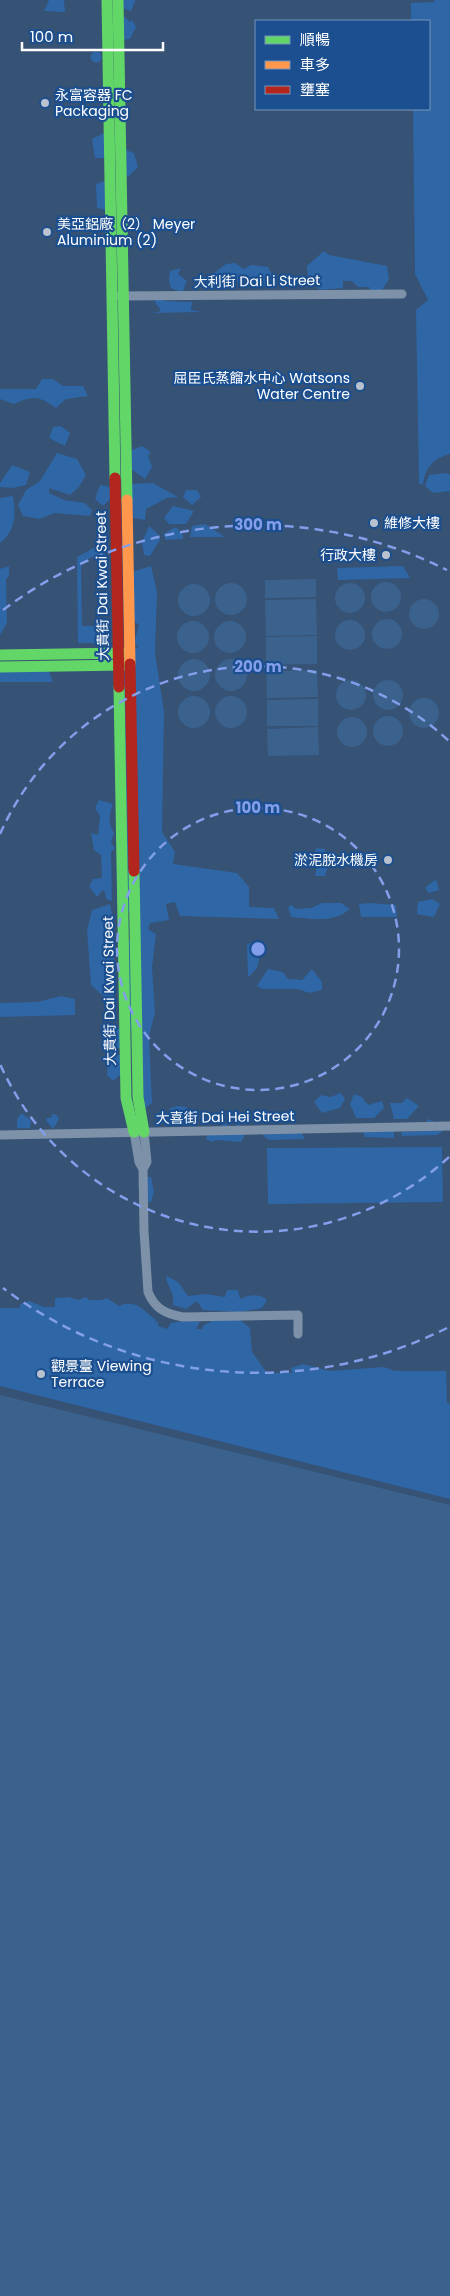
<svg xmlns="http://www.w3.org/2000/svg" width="450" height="2296" viewBox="0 0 450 2296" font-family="Poppins,'Noto Sans TC',sans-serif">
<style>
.green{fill:#2f66a5}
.water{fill:#3b618d}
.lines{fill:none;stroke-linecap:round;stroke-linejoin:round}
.street{stroke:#7d92a8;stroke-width:9}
.fast{stroke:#63d668;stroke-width:11}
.slow{stroke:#ff974d;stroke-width:11}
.jam{stroke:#b3261e;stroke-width:11}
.ring{fill:none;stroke:#839eea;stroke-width:2.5;stroke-dasharray:9 6}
.poi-dot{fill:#b9c2ce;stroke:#1b4f8f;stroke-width:2}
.labels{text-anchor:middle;stroke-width:4.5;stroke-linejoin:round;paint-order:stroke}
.poi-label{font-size:14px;fill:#fff;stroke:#1b4f8f;text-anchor:start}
.street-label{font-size:14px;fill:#fff;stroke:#1b4f8f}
.centre{fill:#839eea;stroke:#1b4f8f;stroke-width:2.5}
.ring-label{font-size:15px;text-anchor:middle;font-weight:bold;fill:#839eea;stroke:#1b4f8f;stroke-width:4.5;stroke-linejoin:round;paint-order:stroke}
</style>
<rect width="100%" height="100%" fill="#365274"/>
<g class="green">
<path d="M49 0H64L65 12 44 11Z"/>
<path d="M116 0H135V1L131 11 119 7Z"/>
<path d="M434 0H450V454C434 458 425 467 423 484H419L416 310 428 300 415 274 413 109H429V21H411V3L435 2Z"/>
<path d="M119 17H125L130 22 132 20 136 27 130 39 122 40Z"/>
<circle cx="96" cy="57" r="5.5"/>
<path d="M104 133 109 158H95L92 139Z"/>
<path d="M126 150 134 153 138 167 128 177 121 173Z"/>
<path d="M105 181 111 211 97 208 96 184Z"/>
<path d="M324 251 329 255 387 266 389 279 381 292 371 293 369 287H358L352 281H343V288L320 290 308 278 307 266Z"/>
<path d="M235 263 244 269 251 265 268 267 274 279 266 286 255 288 245 279 241 288 237 281H213L210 276 226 264Z"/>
<path d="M181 268 178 274 187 281 182 293 171 288 169 281 170 271Z"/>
<path d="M161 293 165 301 192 302 191 310 202 312 152 313 161 311 155 302 154 294Z"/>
<path d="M42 379H53L63 386H83L88 396 66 399 56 408C39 396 34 395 14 404L0 399V389H36Z"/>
<path d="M61 426 70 433 65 446 49 438 53 427Z"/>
<path d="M142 446 151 452 148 455 152 467 145 479 128 467 127 452Z"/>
<path d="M57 453 77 459 86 475 79 487 70 495 49 488V493L64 500 85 503 92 510 90 516 55 513 39 519 23 516 18 505 26 490 40 481Z"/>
<path d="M12 465 30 472 26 485 13 488 0 487V483Z"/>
<path d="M446 473 450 475V491L433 493 425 486 429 475Z"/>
<path d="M153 483 178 497 167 498 146 509 145 520 133 518 130 484Z"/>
<path d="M100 485 111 487 112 497 103 506 95 499Z"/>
<path d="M186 490H197L201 497 192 505 183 497Z"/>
<path d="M13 496C16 515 16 530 0 543V498Z"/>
<path d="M173 506 194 511 186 524H169L164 518Z"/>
<path d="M205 524 225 537H190L192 526Z"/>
<path d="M149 526 159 535 160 540 150 556 144 555 142 542Z"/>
<path d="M176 527 183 535V539L166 540 163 534Z"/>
<path d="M105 544V555H96L81 563 82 626H95V631H105L108 633V638L103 643H78L77 557 99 545Z"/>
<path d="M9 566V576L6 579 7 623 0 635V569Z"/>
<path d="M151 566 157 592 155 653 164 712 162 832 175 852 173 864 237 873 249 887V907L274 908 279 919 180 916 175 902 166 904 169 920 150 923 148 929 156 934 152 967 155 1012 149 1036 152 1103 141 1111 136 1037 126 1023 124 948 137 931 136 921 121 903 115 674 128 662V649L139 647 134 643 139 625 127 616 132 572Z"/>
<path d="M403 566 410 578 338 580 337 568Z"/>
<path d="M48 669 53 682H0V670Z"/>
<path d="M99 800 113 804C109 813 108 824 114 833L111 843 115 848 111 852 112 901 106 899 105 892 103 890 97 897 89 886 93 879 102 878 101 855 94 850 91 833 98 835 100 816 95 808Z"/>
<path d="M317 848 325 849V858L317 861 311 856Z"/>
<path d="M317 864 328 866 325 876H315Z"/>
<path d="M436 879 439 890 429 893 425 888Z"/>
<path d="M432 899 440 904 434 917 417 914 418 902Z"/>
<path d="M322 903H341L350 909C334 923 311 919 291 917L288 907 292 905 296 909 311 908Z"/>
<path d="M370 903 396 905 397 917H361L359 904Z"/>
<path d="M110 904 114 924 113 1012 105 998 91 985 87 931 92 910Z"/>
<path d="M259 941C259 956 262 968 248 977L247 944Z"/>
<path d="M268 969 283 972 288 979 302 980 312 969 322 982V990L309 993 298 989H263L257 986Z"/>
<path d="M61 996 75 999V1015L0 1017V1003L37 1002Z"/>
<path d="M113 1029H120V1048H113L110 1038Z"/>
<path d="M108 1051 122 1056V1073L113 1081 107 1075Z"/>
<path d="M341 1093 345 1099 340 1108 322 1113 314 1102 321 1095 330 1097Z"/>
<path d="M354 1094 362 1097 368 1105 382 1101 384 1108 374 1118H356L350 1104Z"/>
<path d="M407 1098 419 1106 407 1119H394L390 1103H402Z"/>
<path d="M177 1106 187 1107 189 1121 177 1122 169 1109Z"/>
<path d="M21 1113 31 1120 30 1128H17V1120Z"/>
<path d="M52 1114 57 1115 59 1119 53 1129 46 1120 47 1118H51Z"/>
<path d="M427 1119 433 1121 443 1131 437 1135 402 1136 401 1132 427 1131Z"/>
<path d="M224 1123 233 1127 239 1124 245 1135 241 1142 216 1140 212 1142 206 1139 210 1128H220Z"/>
<path d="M265 1125 286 1127 297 1125 305 1139 269 1140 263 1136Z"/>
<path d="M360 1126 394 1131V1138L365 1137Z"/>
<path d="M442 1147 443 1202 268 1204 267 1148Z"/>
<path d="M142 1177H151L154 1192 151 1202 143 1203 142 1194 138 1186Z"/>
<path d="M167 1276 178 1282 188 1296 206 1294 225 1297 227 1290H238L240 1299C248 1295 260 1293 267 1300L262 1308 239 1312 203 1310 197 1301 186 1309 173 1305V1296L166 1279Z"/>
<path d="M69 1297 78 1300 86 1297 89 1300H101L107 1298 119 1306C135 1298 143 1310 156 1320L155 1324 158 1320V1326L167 1329 171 1323 189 1320 200 1322 196 1329H202L204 1325 230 1312 250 1328 252 1352 267 1373H292L291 1368 303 1364 330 1371 384 1367 395 1371H446L447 1402 450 1404V1499L0 1386V1308H20V1304L29 1301 44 1307H55V1298Z"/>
</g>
<g class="water">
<path d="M316 579V597L265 598V580Z"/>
<circle cx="386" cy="597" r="15"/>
<circle cx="350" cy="598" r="15"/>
<circle cx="231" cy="599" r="16"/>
<circle cx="194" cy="600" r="16"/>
<circle cx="424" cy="614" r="15"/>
<path d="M316 599 317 635 266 636 265 600Z"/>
<circle cx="387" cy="634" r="15"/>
<circle cx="350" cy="635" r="15"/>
<circle cx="230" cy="637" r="16"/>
<circle cx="193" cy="637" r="16"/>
<path d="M317 636V664L266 665V637Z"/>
<circle cx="231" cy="675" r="16"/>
<circle cx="194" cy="675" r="16"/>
<path d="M317 670 318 697 267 698 266 671Z"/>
<circle cx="351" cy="695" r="15"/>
<circle cx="388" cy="695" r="15"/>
<circle cx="231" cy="712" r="16"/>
<circle cx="194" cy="712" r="16"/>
<circle cx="424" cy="713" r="15"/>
<path d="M318 699V726H267V700Z"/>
<circle cx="388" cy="731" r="15"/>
<circle cx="352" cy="732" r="15"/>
<path d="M318 727 319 755 268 756 267 729Z"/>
<path d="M0 1395 450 1505V2296H0Z"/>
</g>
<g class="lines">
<g class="street">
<path d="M119 296 402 294"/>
<path d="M134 1132 139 1162 143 1169 144 1231 148 1292C155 1309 166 1314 183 1317L298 1315V1334"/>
<path d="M0 1135 450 1126"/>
<path d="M143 1169 147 1162 144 1132"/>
</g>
<g class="fast">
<path d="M107 0 115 478"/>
<path d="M118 0 127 500"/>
<path d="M0 655 126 653"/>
<path d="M0 667 126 665"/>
<path d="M119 687 126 1098 134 1132"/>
<path d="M134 871 138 1097 144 1132"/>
</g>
<path class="slow" d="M127 500 130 664"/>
<g class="jam">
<path d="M115 478 119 687"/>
<path d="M130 664 134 871"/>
</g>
</g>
<g class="ring">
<circle cx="258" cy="949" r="141"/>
<path d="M449 1157A282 282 0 0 1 0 1064M0 834A282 282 0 0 1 449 741"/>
<path d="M447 1328A424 424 0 0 1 3 1288M3 610A424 424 0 0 1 447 570"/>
</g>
<g class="poi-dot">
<circle cx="45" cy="103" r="5"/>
<circle cx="47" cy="232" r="5"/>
<circle cx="360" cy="386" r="5"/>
<circle cx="374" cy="523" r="5"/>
<circle cx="386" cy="555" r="5"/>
<circle cx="388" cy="860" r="5"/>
<circle cx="41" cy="1374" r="5"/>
</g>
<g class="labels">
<g class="poi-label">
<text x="55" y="100">永富容器 FC<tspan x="55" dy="16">Packaging</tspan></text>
<text x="57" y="229">美亞鋁廠（2） Meyer<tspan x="57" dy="16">Aluminium (2)</tspan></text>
<text x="350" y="383" text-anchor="end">屈臣氏蒸餾水中心 Watsons<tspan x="350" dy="16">Water Centre</tspan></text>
<text x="384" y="528">維修大樓</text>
<text x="376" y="560" text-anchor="end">行政大樓</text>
<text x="378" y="865" text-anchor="end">淤泥脫水機房</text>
<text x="51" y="1371">觀景臺 Viewing<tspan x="51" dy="16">Terrace</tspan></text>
</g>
<g class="street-label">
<text transform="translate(257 281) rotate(-1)" y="5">大利街 Dai Li Street</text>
<text transform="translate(102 586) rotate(-91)" y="5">大貴街 Dai Kwai Street</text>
<text transform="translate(109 991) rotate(-91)" y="5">大貴街 Dai Kwai Street</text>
<text transform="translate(225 1117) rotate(-1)" y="5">大喜街 Dai Hei Street</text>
</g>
</g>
<circle cx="258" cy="949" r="8" class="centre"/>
<g class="ring-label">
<text x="258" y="530">300 m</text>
<text x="258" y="672">200 m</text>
<text x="258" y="813">100 m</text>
</g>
<rect x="255" y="20" width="175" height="90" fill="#1b4f8f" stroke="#7695bc"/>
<rect x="265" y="36" width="25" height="8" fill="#63d668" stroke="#7695bc"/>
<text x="300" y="45" font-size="15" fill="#ffffff">順暢</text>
<rect x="265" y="61" width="25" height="8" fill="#ff974d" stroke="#7695bc"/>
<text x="300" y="70" font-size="15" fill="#ffffff">車多</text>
<rect x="265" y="86" width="25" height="8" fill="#b3261e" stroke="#7695bc"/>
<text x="300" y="95" font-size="15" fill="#ffffff">壅塞</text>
<path d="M22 42v8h141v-8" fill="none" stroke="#ffffff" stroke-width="2.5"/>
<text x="30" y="42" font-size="15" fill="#ffffff" stroke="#1b4f8f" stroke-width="4" paint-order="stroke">100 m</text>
</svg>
